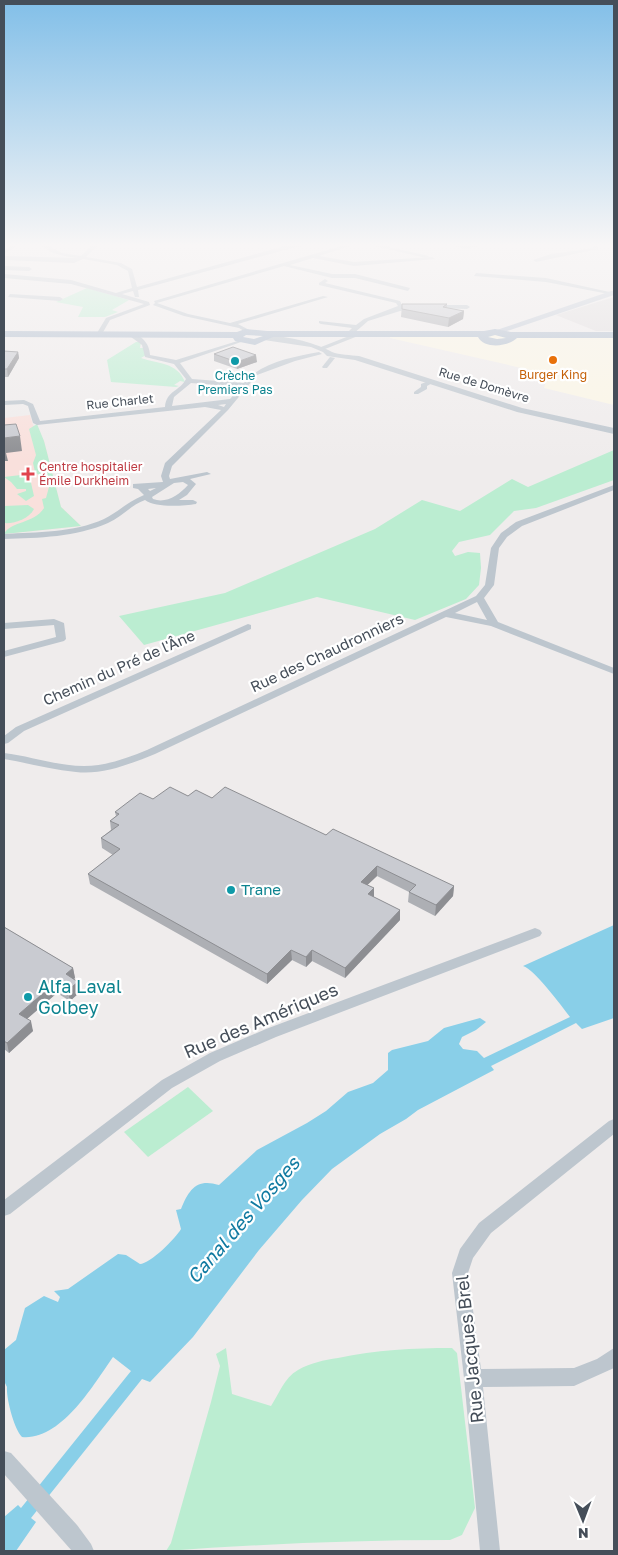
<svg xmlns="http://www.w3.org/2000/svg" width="618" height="1555" viewBox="0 0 618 1555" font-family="'Golos Text',sans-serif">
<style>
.commercial{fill:#fbf6e5}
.education{fill:#e0ddde}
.medical{fill:#f9e0dc}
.green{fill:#bbedd1}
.water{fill:#89cfe8}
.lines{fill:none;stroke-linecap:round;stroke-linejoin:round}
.minor{fill:#bdc6ce;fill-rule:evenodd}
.tertiary{fill:#bdc6ce;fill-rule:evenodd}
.secondary{fill:#bfc8d5;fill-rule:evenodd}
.primary{fill:#acbacb;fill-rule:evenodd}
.wall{fill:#adafb4}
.shaded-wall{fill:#8d8e92}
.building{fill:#c9cbd1;stroke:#8d8e92}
.food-dot{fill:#e8710a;stroke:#fff;stroke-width:2}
.culture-dot{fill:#0f9aa8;stroke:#fff;stroke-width:2}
.health-dot{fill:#e0444e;stroke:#fff;stroke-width:2}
.labels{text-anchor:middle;stroke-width:4.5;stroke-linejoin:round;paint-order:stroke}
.far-food-label{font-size:12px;fill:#c56008;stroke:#fff}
.far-culture-label{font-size:12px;fill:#0d838f;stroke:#fff}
.far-street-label{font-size:12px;fill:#454e59;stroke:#fff}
.far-health-label{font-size:12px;fill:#be3a42;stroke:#fff;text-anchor:start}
.street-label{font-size:15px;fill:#454e59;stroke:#fff}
.culture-label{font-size:15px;fill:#0d838f;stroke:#fff;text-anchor:start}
.near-culture-label{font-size:18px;fill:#0d838f;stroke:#fff;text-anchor:start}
.near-street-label{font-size:18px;fill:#454e59;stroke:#fff}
.near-water-label{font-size:19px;font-style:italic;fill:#107aa1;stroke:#fff}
</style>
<rect width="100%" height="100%" fill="#efecec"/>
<path class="commercial" d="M389 333H614V405L544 388 548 374 390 338Z"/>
<path class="education" d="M614 297V331H596L556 315Z"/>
<path class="medical" d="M30 415 33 425 44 441 61 507 81 526 4 534V418Z"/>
<g class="green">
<path d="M87 288 129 300 112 310 118 312 105 317H78L83 307 56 302Z"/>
<path d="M136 342H141L140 348H145L146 355 141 358C158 364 177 362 185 382L180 381 174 385 179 386 176 387 111 382 107 360Z"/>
<path d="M37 424 44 441 61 507 81 526 4 534C10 521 34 524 44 508L42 499 46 498 49 487 44 483 46 480 42 478 44 476H40L35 472 33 463 36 455 29 429Z"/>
<path d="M614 450V480L536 508 514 511 490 535 459 542 452 551 455 556 468 552 480 553 481 568 479 585 466 599 415 620 317 597 144 645 119 616 225 593 375 529 422 500 460 511 512 479 528 487Z"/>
<path d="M29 474 34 496 26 501 17 494 26 491V489H17L11 482 4 477Z"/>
<path d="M28 505 34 509C29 519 14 524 4 523V506Z"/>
<path d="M188 1087 213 1111 148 1157 124 1132Z"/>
<path d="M226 1348 232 1394 271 1406C279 1394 284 1378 298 1370 310 1363 324 1360 338 1358 376 1350 413 1348 452 1348L457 1353 475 1508 462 1535 450 1540C355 1540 261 1544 166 1551L171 1543 211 1402 220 1366 216 1354Z"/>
</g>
<path class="water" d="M614 925V1018L582 1029 576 1023 491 1066 494 1070 418 1110 406 1119 380 1134 332 1169 302 1200 259 1250 193 1337 150 1382 142 1379 31 1518 36 1522 16 1551H4V1517L18 1505 21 1508 131 1371 113 1357C94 1384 61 1441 22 1437 14 1429 6 1398 7 1387L4 1381V1350L16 1340 25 1308 44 1296 58 1302 60 1297 54 1291 68 1289 118 1254 126 1255 140 1264C150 1264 176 1238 181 1229L176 1210 181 1209C189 1189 197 1178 219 1185L257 1150 307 1123 326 1111 348 1092 373 1083 388 1070V1053L392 1050 428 1041 444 1028 480 1018 486 1022 476 1030 462 1037 459 1044 463 1049 477 1051 484 1058 570 1017C560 1004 535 970 523 966Z"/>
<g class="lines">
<g class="minor">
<path d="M14 244H20L4 254V250Z"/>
<path d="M40 244H45L62 253 81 256 92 245 99 244 86 257 121 263 132 269 137 287 292 244 309 245 292 248 138 290 139 297H135L133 291 122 294 149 302 150 305 110 320 102 334 100 335 97 333 106 318 144 304 71 284 4 278V274L71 280 116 293 132 288 128 271 117 265 83 259 74 263 4 260V256L77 258C64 256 49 254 40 244Z"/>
<path d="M348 244H356L319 256 354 262 432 257 435 259 354 266 313 258 290 265 332 274H355L410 288 408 291 355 278H332L284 266 157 303 188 314 230 323 323 296 328 297 238 324 251 331 252 332 249 334 239 328 184 316 153 305 155 303 154 301Z"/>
<path d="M366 244H376L429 256 426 258Z"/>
<path d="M449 244H476L478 246 466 249Z"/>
<path d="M592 244H598V249L536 262 533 260 551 254 588 249 593 247Z"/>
<path d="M4 266 29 267 32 269 29 271 4 270Z"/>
<path d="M476 273 546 278 614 293V295L546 282 474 276Z"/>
<path d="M325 279 328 281 325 283 400 301 403 307 417 305 420 307 400 311 368 321 353 334H358V336L325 349H321V347L349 336 346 334 352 328 321 324 319 323V321L356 325 364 319 398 306 396 303 319 285V283Z"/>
<path d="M10 294 60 297 63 299 60 301 8 297Z"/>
<path d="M433 305H467L470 307 467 309 431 308 430 307Z"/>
<path d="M127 332C139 332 150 343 150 355L176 360 244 339V341L180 363 192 379 244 383C261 362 293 357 319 352L322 354 295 361 257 375 228 410 172 466 169 476 170 479 207 472 211 474 190 479 196 484 187 495 179 500H193L197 502 196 504C183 506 155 508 145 500 131 505 122 517 108 523 76 537 39 538 4 539V534C37 532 73 533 104 519 118 512 129 501 144 495L138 489 133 488V484L163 482 161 476 165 463 221 410 205 407 37 425 33 423 28 406 23 404 4 405V401L24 400 33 404 40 421 165 407C166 391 180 391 186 379L174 364 145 357 142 345 127 334ZM191 383 241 387 230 399 172 406 174 397ZM226 404 224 407 218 405ZM183 482 188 485C179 495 166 504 153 499L152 497 174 483ZM156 488 150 491 148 489Z"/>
<path d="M330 357 335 358 327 368H323L322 367Z"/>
<path d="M431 380 434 382 427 386V389L418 394H414V392L421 387V384Z"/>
<path d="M614 485V490L522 526 507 537 499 548 494 585 484 598 498 622 614 668V674L491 626 446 617 155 754C130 764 103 775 76 772 52 770 28 763 4 759V753C30 756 57 766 84 766 106 766 127 758 147 750L476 596 485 585 491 548 501 533 516 522ZM477 602 487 620 455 613Z"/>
<path d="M54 619 64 623 66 639 64 641 4 657V651L56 637 54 625 4 629V623Z"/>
<path d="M248 624 251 625V629L24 731 8 743 4 744V736L16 727Z"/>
<path d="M535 928 540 930 542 933 540 936 276 1037 220 1061 172 1088 10 1214 4 1216V1200L162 1080 210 1053 266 1029Z"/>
<path d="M614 1119V1134L491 1233 473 1258 468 1273 481 1369 574 1368 597 1359 614 1348V1368L574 1386 483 1387 500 1551H480L464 1378 452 1273 460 1249 479 1223 609 1121Z"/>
<path d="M4 1451 11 1453 77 1525 91 1544 94 1551H72L4 1474Z"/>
</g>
<path class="tertiary" d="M264 336C281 334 317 343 332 352 339 355 351 355 359 356L522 408 614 428V434L517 412 355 360 327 356 323 352 311 347 264 340Z"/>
<path class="secondary" d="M611 291H614V295L498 334 491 332Z"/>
<path class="primary" d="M245 329 267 331H484L495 329 511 332H614V338H517C508 347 484 349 478 337H273L255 345 235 341 233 338 4 337V331L237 332ZM246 335 263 336 254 339 243 337ZM495 335 506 338 497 339 488 337Z"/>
</g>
<g class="wall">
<path d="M402 304H447V308L464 311 463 319 448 327 401 317Z"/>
<path d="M4 351 18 352 19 358 8 377H4Z"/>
<path d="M214 354 257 362 237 369 214 361Z"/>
<path d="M188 796 212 798 326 835 454 886 453 896 435 916 408 902 409 892 377 876 367 885 374 897 400 920 345 978 312 961 306 967 292 960 267 984 90 884 88 874 113 855 102 848 101 838 111 830 110 821 116 816 115 812 153 799Z"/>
<path d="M4 927 73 968 75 978 74 979 80 992 70 1001 57 993 27 1019 33 1031 9 1053 4 1049Z"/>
</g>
<g class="shaded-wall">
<path d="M464 311 463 319 448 327 449 318Z"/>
<path d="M18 352 19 358 8 377 7 369Z"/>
<path d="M256 355 257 362 237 369V362Z"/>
<path d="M20 436 22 451 6 453 8 461H4V438Z"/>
<path d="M377 866V876L360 892 361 882Z"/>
<path d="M454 886 453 896 435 916 436 905Z"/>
<path d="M374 888V898L368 894Z"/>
<path d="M400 910V920L345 978V968Z"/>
<path d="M291 950 292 960 267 984V974Z"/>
<path d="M312 950V961L306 967V957Z"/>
<path d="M73 968 75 978 68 984 66 974Z"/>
<path d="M78 982 80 992 70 1001 68 990Z"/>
<path d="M55 983 57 993 21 1024 19 1014Z"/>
<path d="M31 1021 33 1031 9 1053 7 1043Z"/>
</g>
<g class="building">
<path d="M402 304H447L443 307 464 311 449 318 402 309Z"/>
<path d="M233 347 256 355 237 362 214 354Z"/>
<path d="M4 351 18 352 7 369H4Z"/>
<path d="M16 424 20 436 4 438V425Z"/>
<path d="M170 787 188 796 196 790 212 798 225 787 326 835 333 829 454 886 436 905 409 892 416 885 377 866 361 882 374 888 368 894 400 910 345 968 312 950 306 957 291 950 267 974 88 874 120 849 101 838 119 825 110 821 119 814 115 812 140 793 153 799Z"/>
<path d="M4 927 73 968 66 974 78 982 68 990 55 983 19 1014 31 1021 7 1043 4 1041Z"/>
</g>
<linearGradient id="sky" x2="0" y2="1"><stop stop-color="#82bfe8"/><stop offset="0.53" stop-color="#f8f6f6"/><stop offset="1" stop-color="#f8f6f6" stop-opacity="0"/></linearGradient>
<rect width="618" height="462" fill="url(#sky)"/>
<circle class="food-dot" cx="553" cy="360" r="5"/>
<g class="culture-dot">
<circle cx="235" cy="361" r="5"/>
<circle cx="231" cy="890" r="5"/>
<circle cx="28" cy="997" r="5"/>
</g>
<path class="health-dot" d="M25.5 466.5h5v5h5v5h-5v5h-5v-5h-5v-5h5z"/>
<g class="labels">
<g class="far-food-label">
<text x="553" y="379">Burger King</text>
</g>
<g class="far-culture-label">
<text x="235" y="380">Crèche<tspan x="235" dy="14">Premiers Pas</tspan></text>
</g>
<g class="far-street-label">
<text transform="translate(484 385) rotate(17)" y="4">Rue de Domèvre</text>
<text transform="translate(120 402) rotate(-6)" y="4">Rue Charlet</text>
</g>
<g class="far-health-label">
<text x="39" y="471">Centre hospitalier<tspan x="39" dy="14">Émile Durkheim</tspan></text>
</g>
<g class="street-label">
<text transform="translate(327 653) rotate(-25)" y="5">Rue des Chaudronniers</text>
<text transform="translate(119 668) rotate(-24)" y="5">Chemin du Pré de l'Âne</text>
</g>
<g class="culture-label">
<text x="241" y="895">Trane</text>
</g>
<g class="near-culture-label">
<text x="38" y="993">Alfa Laval<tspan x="38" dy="21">Golbey</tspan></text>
</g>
<g class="near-street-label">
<text transform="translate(261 1021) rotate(-23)" y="6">Rue des Amériques</text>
<text transform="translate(470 1349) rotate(-96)" y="6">Rue Jacques Brel</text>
</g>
<g class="near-water-label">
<text transform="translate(243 1220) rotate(-49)" y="7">Canal des Vosges</text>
</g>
</g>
<rect width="618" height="1555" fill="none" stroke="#454e59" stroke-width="10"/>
<g transform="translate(583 1520) rotate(179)" stroke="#ffffff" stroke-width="4" paint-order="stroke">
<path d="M0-4L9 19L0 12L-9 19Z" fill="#454e59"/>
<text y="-8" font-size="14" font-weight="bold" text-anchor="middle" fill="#454e59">N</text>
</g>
</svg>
